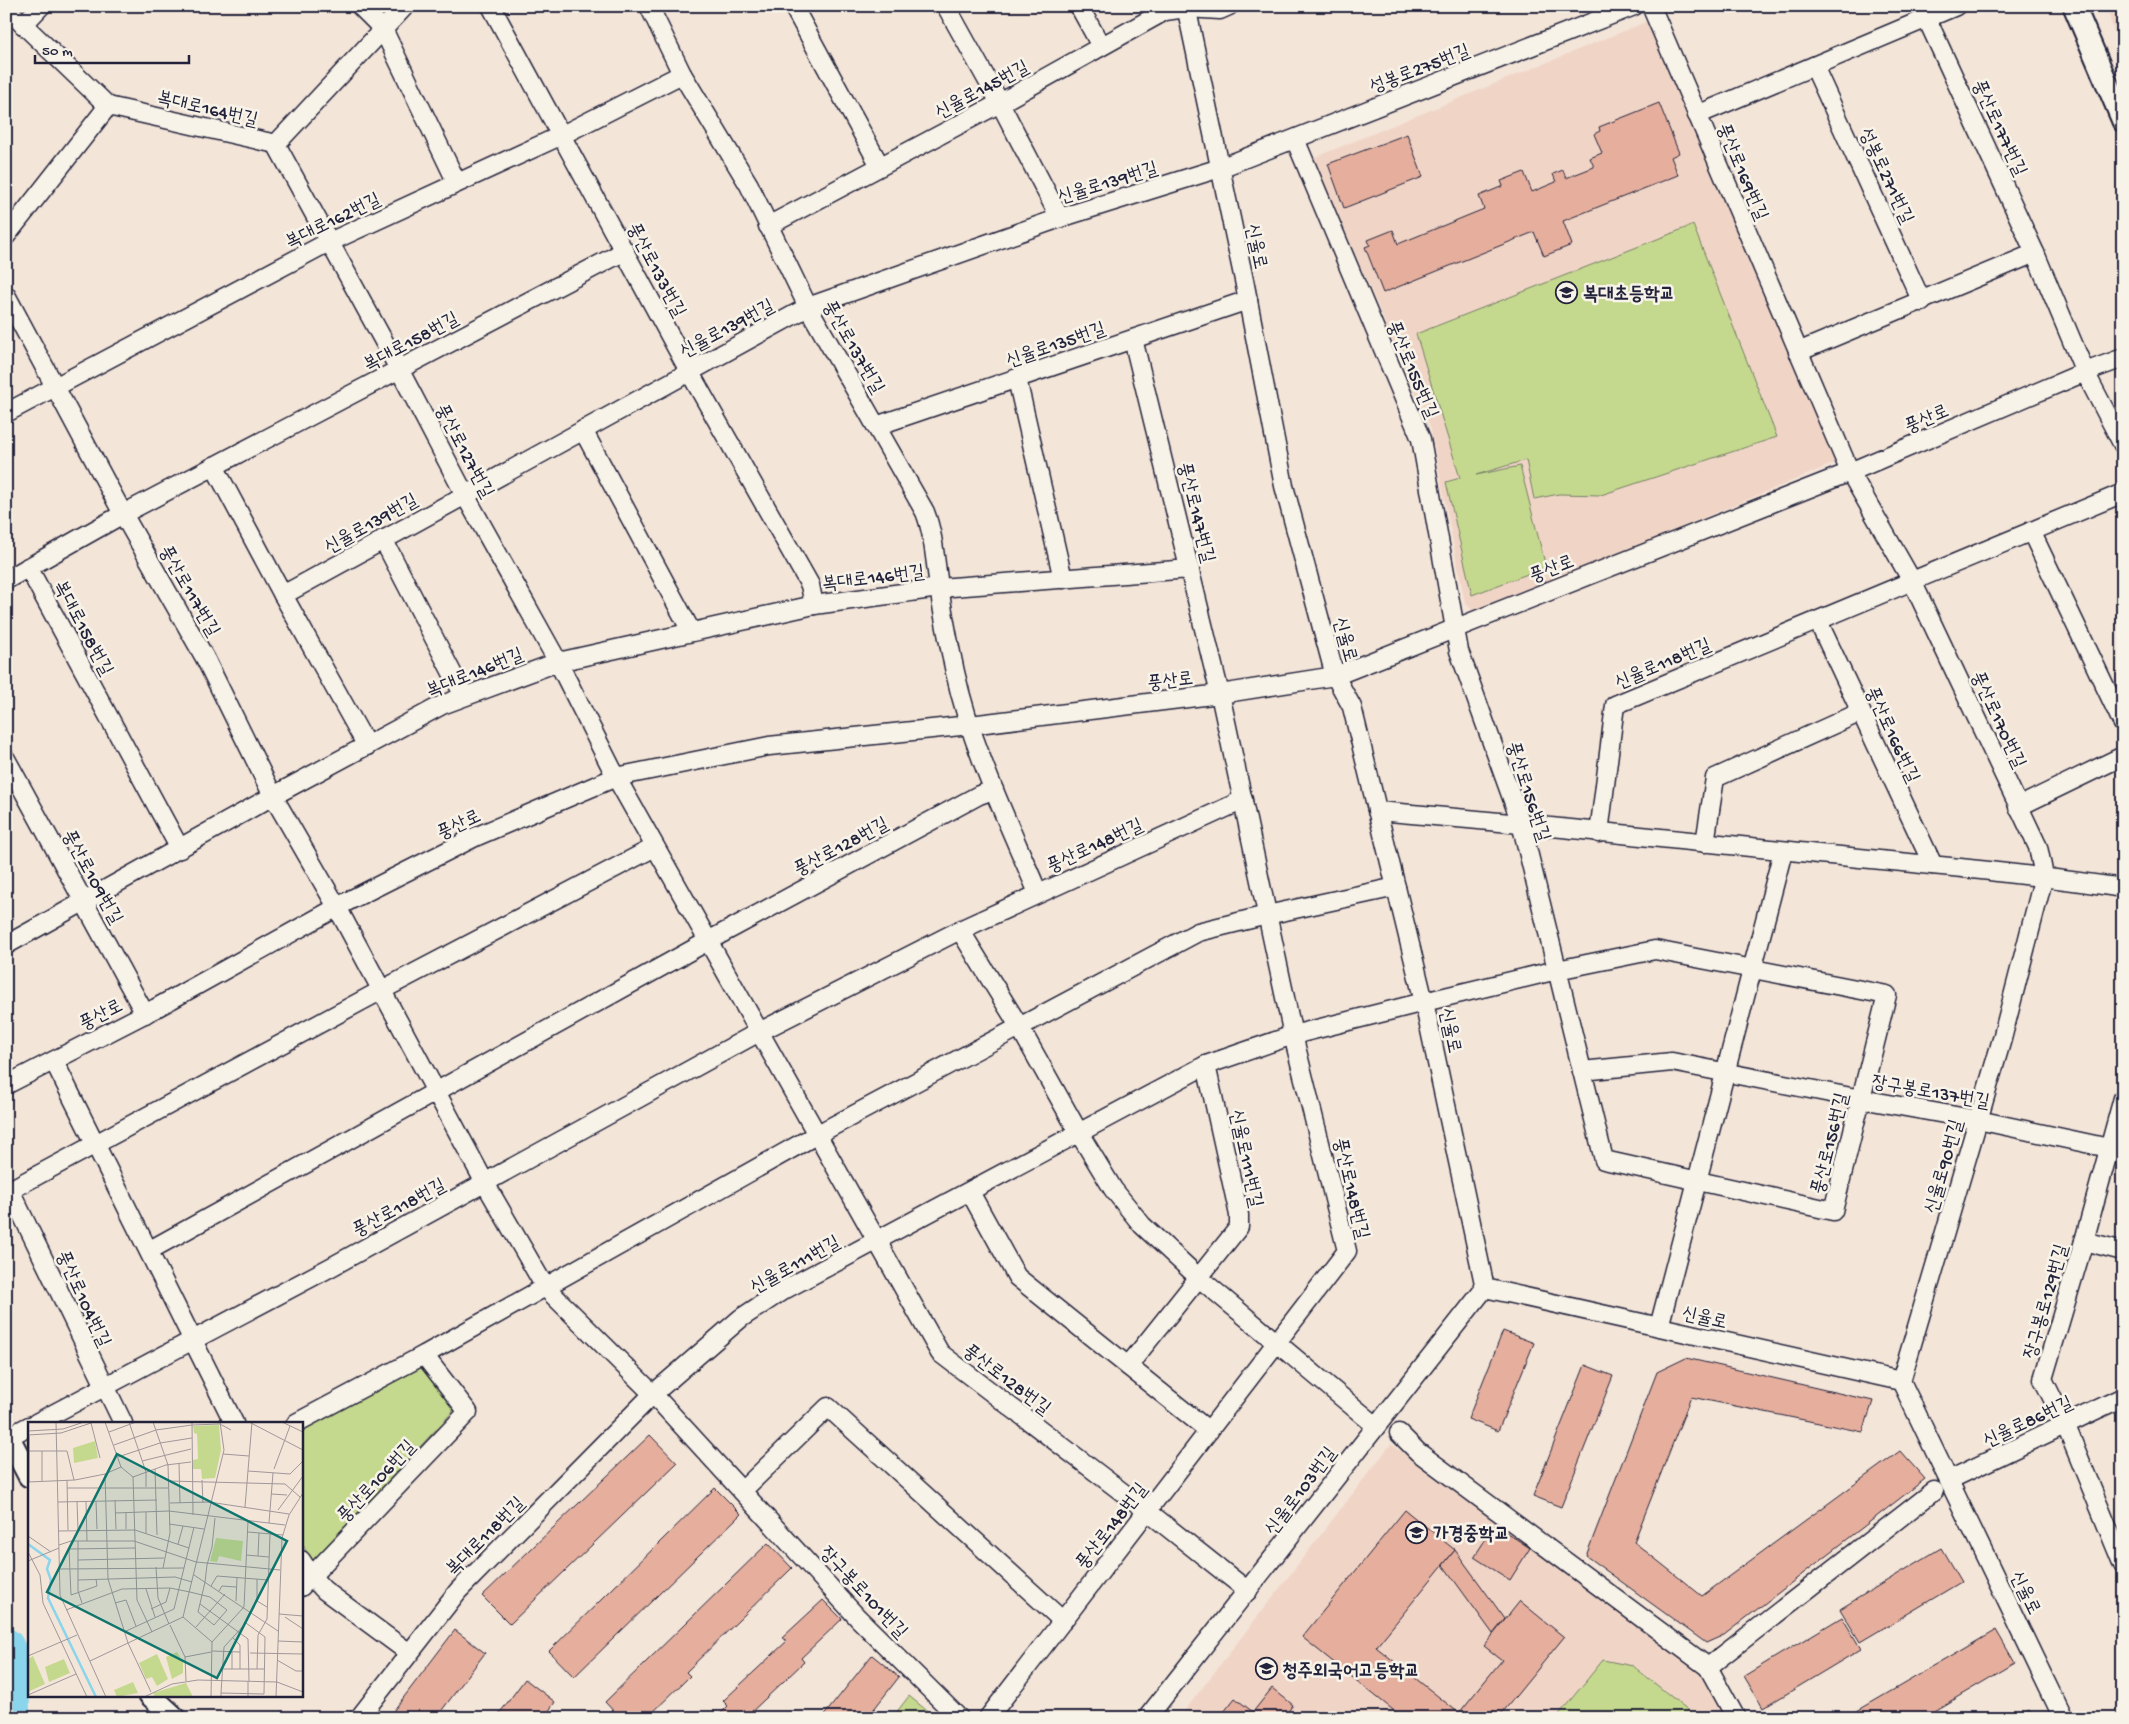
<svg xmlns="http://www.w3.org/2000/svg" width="2129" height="1724" viewBox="0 0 2129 1724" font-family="'Gochi Hand','Poor Story',sans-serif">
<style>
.built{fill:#f0d5c7}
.green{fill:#c5d98e;stroke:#747e64}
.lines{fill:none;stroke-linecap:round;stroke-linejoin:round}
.river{stroke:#8ad5eb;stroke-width:36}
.building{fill:#e6af9d;stroke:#22223b}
.minor-casing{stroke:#22223b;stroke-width:21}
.tertiary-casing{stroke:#22223b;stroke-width:25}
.minor{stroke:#f7f3e8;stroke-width:18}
.tertiary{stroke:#f7f3e8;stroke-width:21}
.labels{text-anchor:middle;stroke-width:5;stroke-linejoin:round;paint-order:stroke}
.street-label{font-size:19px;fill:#22223b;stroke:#f7f3e8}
.poi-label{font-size:19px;font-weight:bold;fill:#22223b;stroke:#f7f3e8;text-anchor:start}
.inset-river{fill:none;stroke:#8ad5eb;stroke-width:2.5}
.inset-road{fill:none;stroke:#a0979a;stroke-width:1}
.view{fill:#0f766e;fill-opacity:0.15;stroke:#0f766e;stroke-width:2.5}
.inset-edge{fill:none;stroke:#22223b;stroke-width:2.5}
</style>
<rect width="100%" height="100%" fill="#f4e5d9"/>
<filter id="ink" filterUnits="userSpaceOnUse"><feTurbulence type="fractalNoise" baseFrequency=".02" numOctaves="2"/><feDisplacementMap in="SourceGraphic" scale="10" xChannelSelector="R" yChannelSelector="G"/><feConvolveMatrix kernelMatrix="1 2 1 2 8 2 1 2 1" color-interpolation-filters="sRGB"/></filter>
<g filter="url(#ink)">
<g class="built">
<path d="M2106 6H2123V47L2113 29Z"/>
<path d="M1648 21 1835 463 1481 611 1472 610 1465 603 1430 426 1313 158Z"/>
<path d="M1391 1444 1700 1672 1725 1718H1179Z"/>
</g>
<g class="green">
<path d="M1693 225 1777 437 1601 495 1559 494 1534 499 1526 460 1476 475 1520 466 1546 567 1472 595 1446 482 1460 478 1416 334Z"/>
<path d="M423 1366 456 1408 312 1563 301 1541V1431Z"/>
<path d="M1603 1660 1633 1666 1698 1718H1556Z"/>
<path d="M909 1696 936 1718H892Z"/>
</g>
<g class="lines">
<path class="river" d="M6 1646 11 1656 12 1718"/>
</g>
<g class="building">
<path d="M1659 103 1679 153 1671 157 1678 175 1563 221 1572 245 1544 256 1534 232 1383 293 1365 247 1370 245 1368 240 1393 230 1398 244 1484 209 1479 196 1503 186 1501 181 1524 172 1532 192 1556 182 1553 174 1563 170 1566 178 1594 167 1590 158 1602 153 1594 134 1600 131 1599 127Z"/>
<path d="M1407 134 1423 177 1344 208 1328 164Z"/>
<path d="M1503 1331 1534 1343 1498 1431 1468 1419Z"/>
<path d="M1686 1358 1873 1401 1863 1432 1691 1397 1634 1542 1702 1596 1900 1451 1925 1479 1724 1635 1706 1643 1586 1556 1657 1372Z"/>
<path d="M1585 1365 1613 1376 1561 1507 1533 1496Z"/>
<path d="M650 1435 677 1463 510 1624 482 1596Z"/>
<path d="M715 1488 741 1514 574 1677 549 1651Z"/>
<path d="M1405 1510 1455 1550 1376 1647 1459 1713 1502 1660 1484 1646 1520 1601 1564 1637 1498 1718H1403L1302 1637Z"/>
<path d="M1495 1525 1530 1548 1510 1580 1474 1557Z"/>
<path d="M768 1543 792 1568 686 1672 690 1676 647 1718H620L605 1702Z"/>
<path d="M1941 1548 1961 1582 1860 1642 1840 1609Z"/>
<path d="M1455 1550 1505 1619 1493 1634 1443 1565Z"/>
<path d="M823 1600 842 1619 801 1658 804 1662 745 1718H716L728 1706 723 1701 787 1641 782 1638Z"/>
<path d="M1842 1617 1861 1649 1763 1708 1744 1676Z"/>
<path d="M455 1630 485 1653 436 1718H388Z"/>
<path d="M1996 1630 2015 1663 1922 1718H1845Z"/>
<path d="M872 1655 899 1677 867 1718H822Z"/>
<path d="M525 1679 555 1702 544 1718H496Z"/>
<path d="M1272 1688 1293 1705 1283 1718H1219L1235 1698 1253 1712Z"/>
<path d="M2028 1710 2033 1718H2016Z"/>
</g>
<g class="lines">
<defs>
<g id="minor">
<path d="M360 6 383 29 457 183"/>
<path d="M491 6 689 371 810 585 814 605"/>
<path d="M649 6 682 74 749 185 808 307 925 512C934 535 935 561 939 586 943 615 949 644 955 672 972 749 1008 822 1038 893"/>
<path d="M793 6 880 166"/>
<path d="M946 6 1000 103 1060 218"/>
<path d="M1079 6 1101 46"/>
<path d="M1186 6 1244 280 1284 486 1335 676 1352 707 1424 1002 1485 1288"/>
<path d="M1651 6 1850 472 1912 581 2038 847 2044 876 2002 1039 1901 1381"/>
<path d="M6 8 108 106"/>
<path d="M1927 19 2035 253 2085 372 2123 445"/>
<path d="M23 25 41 6"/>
<path d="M1814 66 1922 302"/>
<path d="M108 106 276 144 405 6"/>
<path d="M1697 115 1956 6"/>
<path d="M276 144 399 369 465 495 558 662 616 777 940 1353 1147 1511 1248 1591"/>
<path d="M768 226 1000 103 1165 11 1186 8 1220 10 1229 6"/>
<path d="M6 236 108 106"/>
<path d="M6 295 123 514 205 658 273 796 337 907 485 1183 545 1287 653 1394 858 1618 959 1718"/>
<path d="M1798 352 2035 253"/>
<path d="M1017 379 1063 579"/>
<path d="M6 413 323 245 562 135 682 74"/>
<path d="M876 426 1248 300"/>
<path d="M583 430 691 631"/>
<path d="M214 466 283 595 367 746"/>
<path d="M2031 531 2123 724"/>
<path d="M383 539 464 696"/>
<path d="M28 567 180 849"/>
<path d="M6 580 123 514 625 251"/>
<path d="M283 595 808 307 1060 218 1220 168 1634 6"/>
<path d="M1818 621 1933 865"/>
<path d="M6 759 145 1014"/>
<path d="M2018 807 2123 756"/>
<path d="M1377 811C1512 822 1646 837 1780 850 1895 862 2009 871 2123 888"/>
<path d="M1599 833 1615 705 2123 493"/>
<path d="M1705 843 1715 778 1861 712"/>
<path d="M960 930 1019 1026 1079 1133 1113 1189 1142 1225 1198 1277 1375 1425"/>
<path d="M6 945 273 796 442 705 558 662 814 605 939 588 1190 569"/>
<path d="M54 1061 234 1423"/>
<path d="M1582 1071 1672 1062 1861 1099 1978 1120 2123 1151"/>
<path d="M6 1085 156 1008 352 899 475 837 616 777 769 746 970 725 1220 694 1335 676 1850 472 2085 372 2123 358"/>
<path d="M2123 1098 2084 1241 2043 1379 2066 1426 2123 1565"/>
<path d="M970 1192 1017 1277 1209 1431"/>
<path d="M2084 1241 2123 1251"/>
<path d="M150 1250 708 941 979 795 994 790"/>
<path d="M1485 1288 1901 1381 2063 1718"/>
<path d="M1659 1327 1783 851"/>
<path d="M1128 1366 1239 1227V1215L1206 1065"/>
<path d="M36 1423 331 1267 759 1032 960 930 1243 800"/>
<path d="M123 1423 10 1190 380 991 655 847"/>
<path d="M296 1423 424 1355 816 1135 1198 932 1267 915 1396 887"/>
<path d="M1399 1433 1418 1452 1708 1667 1736 1718"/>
<path d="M8 1437 29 1426"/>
<path d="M1949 1480 2123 1397"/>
<path d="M742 1491 828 1407 1063 1621"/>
<path d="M301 1560 312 1577 324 1590 408 1652"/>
<path d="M301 1587 468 1412 424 1355"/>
<path d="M1708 1667 1934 1491"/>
<path d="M359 1718 458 1591 653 1394 741 1318 782 1291 1206 1065 1293 1035 1424 1002 1557 970 1655 950 1887 995 1833 1211 1604 1160 1521 823 1459 651 1421 439 1295 139"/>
<path d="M988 1718 1347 1251 1293 1035 1220 694 1133 339"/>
<path d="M1147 1718 1485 1288"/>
</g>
<g id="tertiary">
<path d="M2074 6 2123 121"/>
<path d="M6 1432 29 1476"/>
<path d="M150 1695 175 1718"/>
</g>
</defs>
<use href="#minor" class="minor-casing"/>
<use href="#tertiary" class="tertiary-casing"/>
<use href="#minor" class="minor"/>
<use href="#tertiary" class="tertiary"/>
</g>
</g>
<defs>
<symbol id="school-ring" viewBox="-11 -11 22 22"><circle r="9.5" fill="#f7f3e8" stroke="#22223b" stroke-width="1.5"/><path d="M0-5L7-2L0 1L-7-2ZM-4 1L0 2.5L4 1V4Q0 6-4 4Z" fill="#22223b"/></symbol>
</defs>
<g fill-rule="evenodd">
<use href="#school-ring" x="1554" y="280" width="25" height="25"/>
<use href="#school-ring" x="1404" y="1520" width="25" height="25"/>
<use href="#school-ring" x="1254" y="1656" width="25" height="25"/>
</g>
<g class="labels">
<g class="street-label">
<text transform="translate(1419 67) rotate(-21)" y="7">성봉로275번길</text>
<text transform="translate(981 88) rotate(-28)" y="7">신율로145번길</text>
<text transform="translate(208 107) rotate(13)" y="7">복대로164번길</text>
<text transform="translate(2001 127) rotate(65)" y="7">풍산로177번길</text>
<text transform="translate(1744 171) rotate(67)" y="7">풍산로169번길</text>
<text transform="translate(1888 175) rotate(65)" y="7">성봉로271번길</text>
<text transform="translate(1107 181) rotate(-17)" y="7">신율로139번길</text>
<text transform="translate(332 219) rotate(-26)" y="7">복대로162번길</text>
<text transform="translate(1258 246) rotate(78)" y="7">신율로</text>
<text transform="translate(658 269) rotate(62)" y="7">풍산로133번길</text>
<text transform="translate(726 327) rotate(-28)" y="7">신율로139번길</text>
<text transform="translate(410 340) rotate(-28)" y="7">복대로158번길</text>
<text transform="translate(1055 343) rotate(-19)" y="7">신율로135번길</text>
<text transform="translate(855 346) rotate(60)" y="7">풍산로137번길</text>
<text transform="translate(1414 369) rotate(67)" y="7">풍산로155번길</text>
<text transform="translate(1926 417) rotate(-23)" y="7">풍산로</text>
<text transform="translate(466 450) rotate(62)" y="7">풍산로127번길</text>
<text transform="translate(1198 512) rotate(76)" y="7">풍산로147번길</text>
<text transform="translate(370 522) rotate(-29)" y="7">신율로139번길</text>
<text transform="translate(1551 567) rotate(-21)" y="7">풍산로</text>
<text transform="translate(873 576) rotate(-7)" y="7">복대로146번길</text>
<text transform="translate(191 590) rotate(60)" y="7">풍산로117번길</text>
<text transform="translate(85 627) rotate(62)" y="7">복대로158번길</text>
<text transform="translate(1347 639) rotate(75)" y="7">신율로</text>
<text transform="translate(1662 662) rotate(-23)" y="7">신율로118번길</text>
<text transform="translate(474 671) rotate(-22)" y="7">복대로146번길</text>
<text transform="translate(1170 679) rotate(-7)" y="7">풍산로</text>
<text transform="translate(2000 719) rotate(65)" y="7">풍산로170번길</text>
<text transform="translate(1894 734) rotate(65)" y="7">풍산로166번길</text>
<text transform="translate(1530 791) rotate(72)" y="7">풍산로156번길</text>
<text transform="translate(458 823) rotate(-25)" y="7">풍산로</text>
<text transform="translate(1094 844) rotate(-25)" y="7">풍산로148번길</text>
<text transform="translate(840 845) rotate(-28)" y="7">풍산로128번길</text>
<text transform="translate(94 876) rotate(61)" y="7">풍산로109번길</text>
<text transform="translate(100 1013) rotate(-27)" y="7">풍산로</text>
<text transform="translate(1452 1030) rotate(78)" y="7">신율로</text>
<text transform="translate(1931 1090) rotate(10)" y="7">장구봉로137번길</text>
<text transform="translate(1828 1143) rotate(-76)" y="7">풍산로156번길</text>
<text transform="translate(1248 1158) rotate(78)" y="7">신율로111번길</text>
<text transform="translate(1942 1166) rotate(-74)" y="7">신율로90번길</text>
<text transform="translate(1353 1188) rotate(77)" y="7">풍산로148번길</text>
<text transform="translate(398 1206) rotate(-28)" y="7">풍산로118번길</text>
<text transform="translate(794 1263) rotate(-29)" y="7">신율로111번길</text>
<text transform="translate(85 1298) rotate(65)" y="7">풍산로104번길</text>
<text transform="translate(2044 1301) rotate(-74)" y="7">장구봉로129번길</text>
<text transform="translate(1705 1316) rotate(13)" y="7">신율로</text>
<text transform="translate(1008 1378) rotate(37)" y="7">풍산로128번길</text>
<text transform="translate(2027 1420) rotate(-25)" y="7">신율로86번길</text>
<text transform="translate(375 1480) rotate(-47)" y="7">풍산로106번길</text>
<text transform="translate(1299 1490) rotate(-53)" y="7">신율로103번길</text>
<text transform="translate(1110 1525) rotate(-52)" y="7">풍산로148번길</text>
<text transform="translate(484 1535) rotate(-45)" y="7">복대로118번길</text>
<text transform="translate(865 1591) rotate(47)" y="7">장구봉로101번길</text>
<text transform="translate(2027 1592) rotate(64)" y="7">신율로</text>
</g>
<g class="poi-label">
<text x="1583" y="299">복대초등학교</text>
<text x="1433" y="1539">가경중학교</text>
<text x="1282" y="1676">청주외국어고등학교</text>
</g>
</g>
<g transform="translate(28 1422)">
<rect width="275" height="275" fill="#f4e5d9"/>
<path d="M191 3 193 28 187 56 174 57 173 47H165V38L170 37 169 12 166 11 165 4ZM67 19 70 36 46 41 45 26ZM188 116 215 119 213 139 191 134 189 140 182 139ZM149 230 155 240V251L144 257 138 235ZM129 232 140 257 129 264 124 255 118 257 111 241ZM5 234 17 262 0 270V237ZM36 237 42 251 21 260 17 245ZM105 260 110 271 89 275 86 268ZM158 261 165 275H127L125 271Z" fill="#c5d98e"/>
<path class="inset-river" d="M0 122 22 138 19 147 23 158 20 176 68 275"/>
<path class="inset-road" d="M28 0 32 173 78 275M77 0 93 45M101 0 118 50V65M125 0 140 43 142 111 135 146M164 0 165 93M221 0 275 28M254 0 275 10M63 1 72 36M0 9 35 7 56 0M81 10 108 0M0 13 33 11 66 0M1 14V60M86 23 128 8 164 3 192 2 203 8M0 29H39L46 58M14 29V59M195 32 221 34M90 35 132 21 164 16M114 39 163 27M151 41 152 81M93 45 105 55 138 43 163 40M127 47 129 113M246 47 262 4M220 49 262 52 275 39M77 52 80 157 100 221 123 270M105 55 109 178 124 210M39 58 40 108M174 58 175 81M141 59 257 62 272 75M0 60 47 58 77 52 93 45M39 66H140M243 72 259 73M87 78 88 107M49 79 50 108M58 79 59 119M68 79 69 107M30 80 129 78M142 81 181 80 261 92M217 85 224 0M250 88 275 54M118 90V111M87 91 141 89 257 103M98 91V107M241 101 245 51M141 102 176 107M31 109 107 108 161 126M220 110 255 113M0 114 23 130M50 119V169L54 181M150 122 155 104M31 123 43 119H106L168 140 252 148M0 130 12 153 15 181 59 275M218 133 241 135M230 134 231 111M50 138 136 136M0 139 31 126M128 145 130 176 141 202M31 147 156 146M166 153 250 209M68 157 69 164 43 173 41 127 107 126M229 157V179L239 185M50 158 147 155 164 160M183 164 189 154 240 158M118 167 127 195M191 169 194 164 208 165M208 179 209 156M87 181 98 178 108 204M172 182 220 217 221 259M216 185 220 99M123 187 138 180 142 166M38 188 94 167 142 166 162 170 182 175 199 188 186 203 170 190 174 173 177 160 179 143 184 125 187 96M251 192 275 194M155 195 196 28 192 0M155 195 184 220 183 275M257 195 275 207M142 203 157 235 158 259M168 205 197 172M96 210 146 187 166 105M205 216 212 223V247M250 219 275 220M184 220 216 185M184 229 212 230M222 231 275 232M0 234 49 213M157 235 183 230M249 238 268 249H275M62 239 155 195M195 247H236M204 247V230M229 247 230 213 239 197 242 112M0 273 48 252M116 275 144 262 170 258 249 260 275 270M193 275V271L236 272 237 215 218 201 196 225 193 271M220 275V259M248 275 254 116 261 93 275 71"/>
<path class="view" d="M89 32 259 119 189 256 19 170Z"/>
<rect width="275" height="275" class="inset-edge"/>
</g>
<rect width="2129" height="1724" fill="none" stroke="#f7f3e8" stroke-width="25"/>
<rect x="12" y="12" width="2104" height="1699" fill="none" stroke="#22223b" stroke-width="2" filter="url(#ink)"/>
<path d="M35 55v8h154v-8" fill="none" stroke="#22223b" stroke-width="2.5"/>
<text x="42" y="55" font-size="15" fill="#22223b" stroke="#f7f3e8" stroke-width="4" paint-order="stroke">50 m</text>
</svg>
